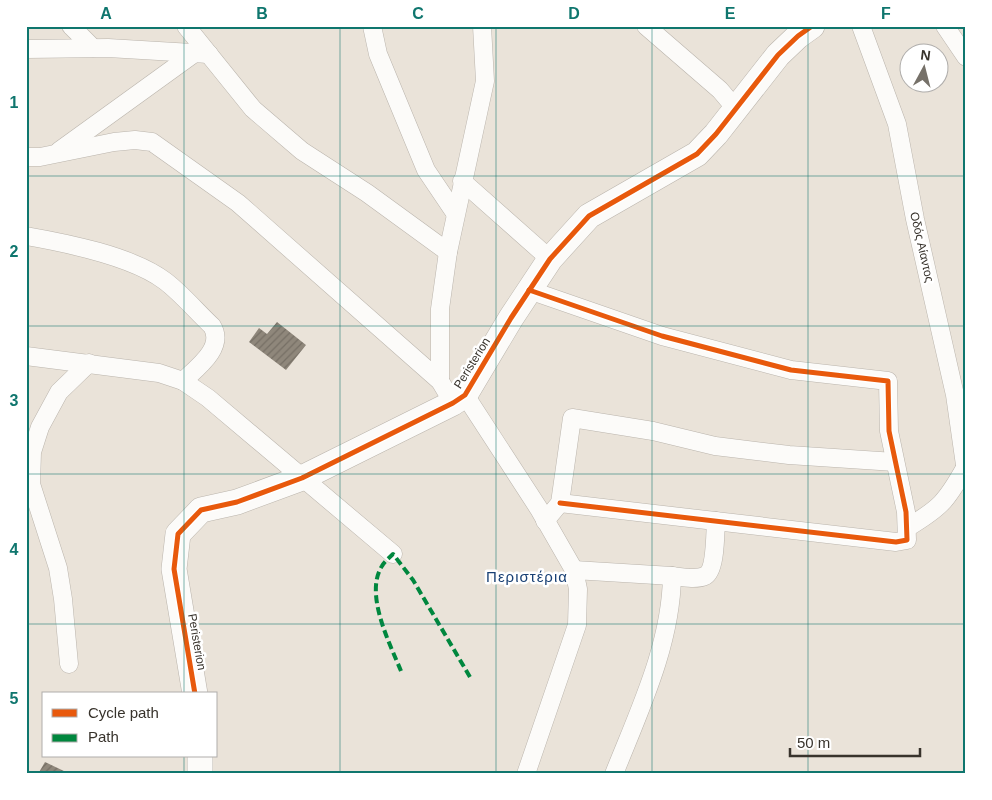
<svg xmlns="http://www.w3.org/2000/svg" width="992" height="800" viewBox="0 0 992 800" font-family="Helvetica,sans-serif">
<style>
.building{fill:url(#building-hatch)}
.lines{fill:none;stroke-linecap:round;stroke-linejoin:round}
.street-casing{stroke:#bab4ac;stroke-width:19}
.secondary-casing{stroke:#bab4ac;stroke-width:26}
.street{stroke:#fcfbf9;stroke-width:18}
.secondary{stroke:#fcfbf9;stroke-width:25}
.quiet{stroke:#00873e;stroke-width:4;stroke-dasharray:8 4;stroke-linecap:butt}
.cycleway-casing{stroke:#fff;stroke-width:8}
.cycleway{stroke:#e8590c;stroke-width:5}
.grid{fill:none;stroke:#0f766e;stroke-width:1;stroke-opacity:0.55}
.labels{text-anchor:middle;stroke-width:5;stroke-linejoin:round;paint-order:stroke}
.street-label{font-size:12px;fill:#38332c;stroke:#fff}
.quarter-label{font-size:15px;letter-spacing:1px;fill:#194074;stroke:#fff}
.neatline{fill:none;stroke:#0f766e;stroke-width:2}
.grid-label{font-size:16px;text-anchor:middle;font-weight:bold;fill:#0f766e}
</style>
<defs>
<pattern id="building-hatch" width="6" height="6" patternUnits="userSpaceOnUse" patternTransform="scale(1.25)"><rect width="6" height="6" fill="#8f877b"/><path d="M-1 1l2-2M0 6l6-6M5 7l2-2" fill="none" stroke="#766f65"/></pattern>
</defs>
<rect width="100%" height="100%" fill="#eae3d9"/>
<g class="building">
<path d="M277 322 306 345 286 370 249 342 259 328 267 334Z"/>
<path d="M45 762 66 772 65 774H38Z"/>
</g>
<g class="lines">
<defs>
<g id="street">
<path d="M71 26 93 48"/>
<path d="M186 26 253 109 302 151 367 193 448 252"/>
<path d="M372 26 378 54 426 170 455 213"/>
<path d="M646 26 720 90 736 109"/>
<path d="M861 26 897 124 915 219 955 395 966 472"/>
<path d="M945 26 966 57"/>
<path d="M26 49 108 48 209 54"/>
<path d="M59 151 196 52"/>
<path d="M26 157H40L114 142 135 140 152 142 238 203 440 381 453 403"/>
<path d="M462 181 550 259"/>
<path d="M26 236C66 243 132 256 165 281 181 293 197 312 212 326 225 347 198 367 183 381"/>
<path d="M529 290 662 336 791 370 888 381 889 431 906 512 907 540 896 542 560 503"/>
<path d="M26 356 159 373 183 381 208 398 393 554"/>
<path d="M440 381V309L448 252 485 81 482 26"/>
<path d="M465 395 539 509 574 570 578 589 577 625 526 774"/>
<path d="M545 521 560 503 572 418 653 431 715 446 789 455 895 462"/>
<path d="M907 528C940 508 946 502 965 468"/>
<path d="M574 570 672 576C671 645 639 711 614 774"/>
<path d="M672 576C681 577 696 580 705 576 716 570 715 533 716 521"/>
<path d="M69 664 63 599 58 568 31 484 32 452 40 427 59 392 89 363"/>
</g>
<g id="secondary">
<path d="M195 694 174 569 178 534 201 510 237 502 302 478 453 403 465 395 511 318 550 259 589 216 697 154 716 134 778 55 798 36 812 26"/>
<path d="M200 756V774"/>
</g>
</defs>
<use href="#street" class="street-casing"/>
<use href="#secondary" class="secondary-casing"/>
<use href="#street" class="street"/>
<use href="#secondary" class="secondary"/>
<path class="quiet" d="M401 671C390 644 364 594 382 566 384 562 389 558 393 554L413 580 470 677"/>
<defs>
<g id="cycleway">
<path d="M529 290 662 336 791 370 888 381 889 431 906 512 907 540 896 542 560 503"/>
<path d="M195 694 174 569 178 534 201 510 237 502 302 478 453 403 465 395 511 318 550 259 589 216 697 154 716 134 778 55 798 36 812 26"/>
</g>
</defs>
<use href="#cycleway" class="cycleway-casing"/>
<use href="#cycleway" class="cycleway"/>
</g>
<path class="grid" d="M184 26V694M340 26V774M496 26V774M652 26V774M808 26V774M26 176H966M26 326H966M26 474H966M26 624H966M184 756V774"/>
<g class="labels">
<g class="street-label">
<text transform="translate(922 247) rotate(77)" y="4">Οδός Αίαντος</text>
<text transform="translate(472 363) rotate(-58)" y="4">Peristerion</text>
<text transform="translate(197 642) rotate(80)" y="4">Peristerion</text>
</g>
<g class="quarter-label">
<text x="527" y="582">Περιστέρια</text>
</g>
</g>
<rect width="992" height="800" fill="none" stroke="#ffffff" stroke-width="55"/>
<rect x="42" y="692" width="175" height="65" fill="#ffffff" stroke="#afadab"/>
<rect x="52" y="709" width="25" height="8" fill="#e8590c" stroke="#afadab"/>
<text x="88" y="718" font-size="15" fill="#38332c">Cycle path</text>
<rect x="52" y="734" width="25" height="8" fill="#00873e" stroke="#afadab"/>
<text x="88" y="742" font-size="15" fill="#38332c">Path</text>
<g transform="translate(924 68) rotate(7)"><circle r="24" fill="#ffffff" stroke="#afadab"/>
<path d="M0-4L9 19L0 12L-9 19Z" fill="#767169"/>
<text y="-8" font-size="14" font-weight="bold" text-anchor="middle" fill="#38332c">N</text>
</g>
<path d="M790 748v8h130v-8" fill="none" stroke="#38332c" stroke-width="2.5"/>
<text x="797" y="748" font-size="15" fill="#38332c" stroke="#ffffff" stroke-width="4" paint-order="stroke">50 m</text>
<rect x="28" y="28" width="936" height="744" class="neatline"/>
<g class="grid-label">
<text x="106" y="19">A</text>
<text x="262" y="19">B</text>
<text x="418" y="19">C</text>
<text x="574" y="19">D</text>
<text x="730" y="19">E</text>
<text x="886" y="19">F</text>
<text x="14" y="108">1</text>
<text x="14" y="257">2</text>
<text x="14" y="406">3</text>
<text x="14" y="555">4</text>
<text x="14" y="704">5</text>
</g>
</svg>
